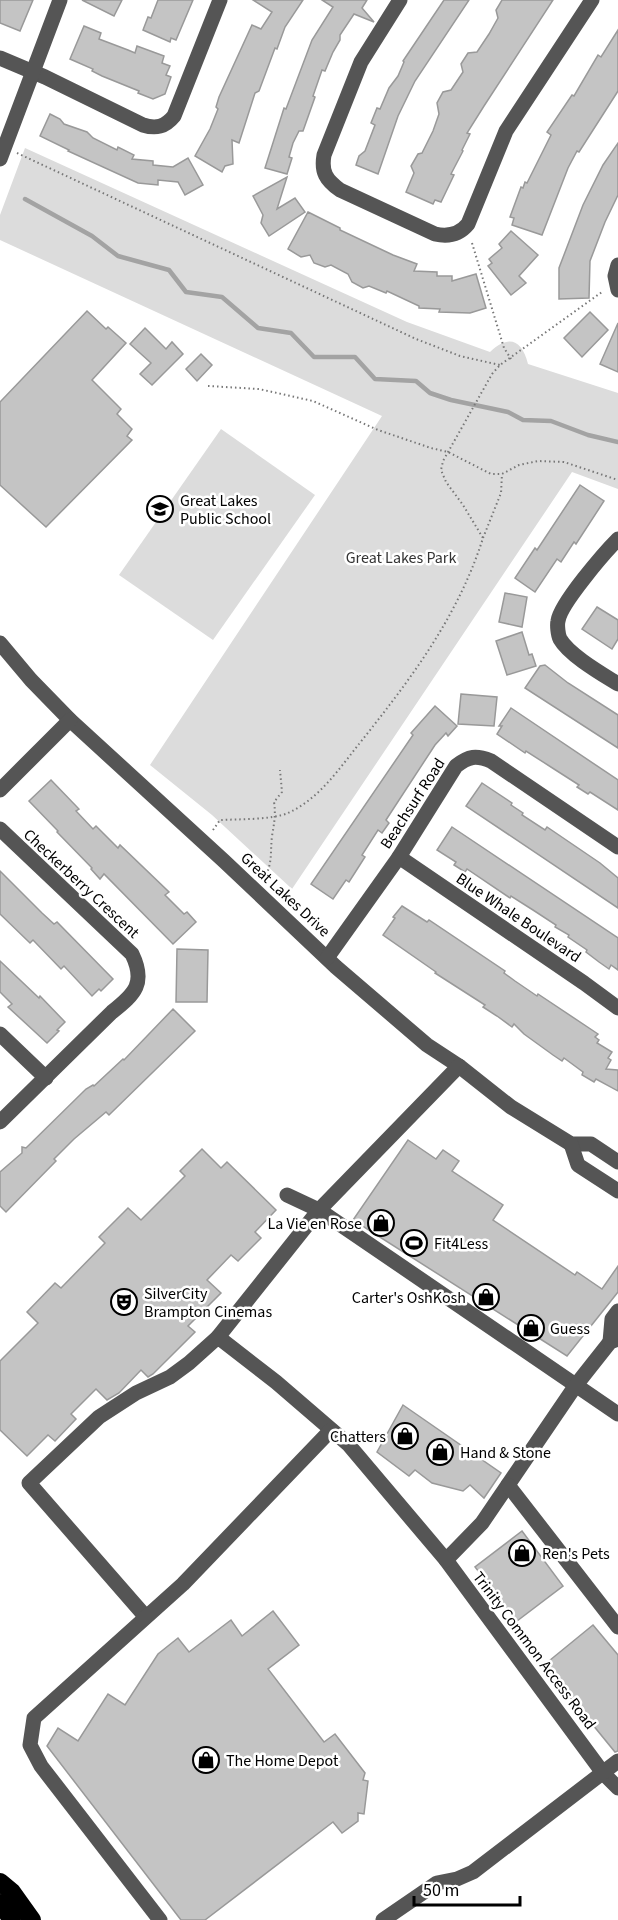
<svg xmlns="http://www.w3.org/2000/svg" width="618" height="1920" viewBox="0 0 618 1920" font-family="'Source Sans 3',sans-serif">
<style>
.green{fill:#dcdcdc}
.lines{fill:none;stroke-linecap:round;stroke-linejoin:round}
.stream{stroke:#a3a3a3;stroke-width:4.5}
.building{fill:#c4c4c4;stroke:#999;stroke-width:1.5}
.path{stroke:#777;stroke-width:2;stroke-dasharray:1.5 3;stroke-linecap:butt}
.minor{stroke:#555;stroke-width:15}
.highway{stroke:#000;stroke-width:18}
.labels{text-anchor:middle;stroke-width:5;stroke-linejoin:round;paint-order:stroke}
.poi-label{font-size:16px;fill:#000;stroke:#fff;text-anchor:start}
.park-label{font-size:16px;fill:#333;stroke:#fff}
.street-label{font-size:16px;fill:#000;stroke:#fff}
</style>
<rect width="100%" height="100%" fill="#fff"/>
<g class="green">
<path d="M25 148 407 322 490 352C509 334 522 340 528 364L618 393V489L572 472 292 889 212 815 150 765 382 416 0 240V215Z"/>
<path d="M221 429 315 495 213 640 119 575Z"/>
</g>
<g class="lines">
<path class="stream" d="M25 199 92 236 118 256 169 270 186 292 222 297 258 328 291 333 314 357H355L375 379 416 381 430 393 451 400 508 412 523 420 551 421 588 435 618 442"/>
</g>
<g class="building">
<path d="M0 0H33L20 31 0 23Z"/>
<path d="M82 0H122L114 16Z"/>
<path d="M158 0H193L176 40 171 38 170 42 143 30 148 17 151 18Z"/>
<path d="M253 0H303L285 27 277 49 275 48 259 91 255 93 239 143 232 140 233 164 225 166 222 172 195 156 210 129 218 109 216 107 219 97 252 25 261 29 272 12Z"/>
<path d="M322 0H367L362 8 374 22 354 14 340 35V40L333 52 325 71 322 70 313 96 315 97 303 131H299L293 143 289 157 292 158 287 174 265 168 284 108 286 109 312 40 333 7Z"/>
<path d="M444 0H469L415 81 398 116 378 174 356 165 359 156 365 151 375 125 371 123 377 108 380 109 389 88 398 76 404 62 403 61Z"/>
<path d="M502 0H553L484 106 467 133 470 134 462 150 463 151 451 174 454 175 441 202 435 200 433 204 406 192 414 173 411 166 418 154 422 153 433 131 439 114 437 103 443 92 451 90 463 72 461 64 468 53 477 52 489 34 498 18 496 10Z"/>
<path d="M84 26 101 33 99 39 128 50 135 53 137 46 164 56 162 63 170 66 166 75 171 77 165 94 153 99 138 93 139 91 102 76 92 71 93 69 70 59Z"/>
<path d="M618 30V91L579 152 577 151 568 168 542 235 512 225 514 218 510 217 521 187 523 188 525 182 527 183 551 135 547 132 572 95 574 96 598 55 601 57Z"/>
<path d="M50 114 60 119 64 124 87 132 93 138 117 150 118 147 134 155 132 159 153 161V165L173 167 188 158 203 185 185 195 178 182 158 180V185L138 183 68 151 69 150 40 136Z"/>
<path d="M618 143V195L605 222 590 261 589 298 559 299V268L583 205 603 165Z"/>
<path d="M287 177 277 209 295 198 305 212 269 236 261 223 263 215 253 196Z"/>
<path d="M308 212 340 228V230L393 255 417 264 414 271 437 272V276H452V281L476 274 486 308 470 313 439 312 440 309 419 308V306L387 291 386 293 369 286 363 288 352 282 348 274 331 265 325 267 314 263 310 255 301 257 288 249Z"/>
<path d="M511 231 538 255 519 276 526 283 511 295 488 266 492 263 489 259 502 248 499 244Z"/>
<path d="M87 311 106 329 108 327 126 343 92 380 121 409 117 414 132 429 127 436 132 440 46 527 0 485V402Z"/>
<path d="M590 312 608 330 582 357 564 338Z"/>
<path d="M618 323V372L600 364Z"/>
<path d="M145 328 166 349 172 342 183 354 152 385 140 374 151 363 130 344Z"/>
<path d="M201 354 212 365 197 381 186 369Z"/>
<path d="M580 485 604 501 576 544 574 542 561 562 557 559 535 592 515 578 535 548 537 550Z"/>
<path d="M505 593 527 597 522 627 499 622Z"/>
<path d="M597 607 618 620V639L612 649 582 629Z"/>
<path d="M522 632 529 655 532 654 536 666 507 675 496 641Z"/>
<path d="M545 665 568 683 618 715V748L525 688 540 666Z"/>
<path d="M461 694 497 697 494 726 458 724Z"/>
<path d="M435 706 457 726 448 736 446 733 435 745 386 820 389 823 382 833 378 830 362 855 365 857 356 871 349 882 346 880 333 899 311 884 413 735 411 733Z"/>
<path d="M511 708 618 780V810L590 792 588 794 577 787 579 785 554 769 526 751 525 753 497 734 502 726H499Z"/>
<path d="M51 780 79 809 76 811 93 829 96 826 118 848 120 845 169 892 165 895 184 914 187 912 196 922 173 944 104 874 100 879 91 869 92 868 57 832 58 831 29 801Z"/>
<path d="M482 783 512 803 511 805 523 813 522 815 545 830 547 827 600 863 618 878V908L466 806Z"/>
<path d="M452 827 618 938V970L611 965 609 969 599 962 586 952 587 950 568 937 569 935 555 927 556 925 533 910 511 896 510 898 467 869 465 872 454 865 456 862 437 850Z"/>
<path d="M0 871 42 913 54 924 57 922 113 979 101 991 99 989 92 996 64 966 61 969 33 940 30 943 0 914Z"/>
<path d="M402 906 427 922 429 920 505 971 504 973 515 981 537 996 538 994 598 1034 595 1037 599 1040 597 1043 612 1052 608 1058 611 1060 606 1069 618 1070V1091L596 1079 594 1082 582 1075 583 1072 564 1058 562 1061 553 1055 524 1034 514 1024 512 1027 497 1016 483 1007 485 1005 435 973 436 972 383 935 395 918 393 917Z"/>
<path d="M177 949 208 950 207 1002H176Z"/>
<path d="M0 961 39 998 40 996 65 1022 57 1030 59 1031 47 1043 8 1007 12 1004 0 992Z"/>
<path d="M173 1009 195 1031 109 1115 106 1112 74 1139 54 1159 56 1161 6 1212 0 1206V1172L22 1153V1147L26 1148 86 1089 93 1085 94 1086 123 1059 124 1060Z"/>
<path d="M408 1140 436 1159 443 1150 459 1161 452 1171 503 1205 493 1220 575 1275 577 1272 602 1289 618 1266V1292L567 1356 353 1220Z"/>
<path d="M202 1149 221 1168 227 1162 276 1210 255 1232 261 1238 238 1261 231 1255 207 1280 221 1293 188 1326 195 1332 153 1374 148 1377 141 1370 119 1393 107 1400 96 1389 71 1414 76 1419 55 1441 48 1435 27 1456 0 1430V1361L38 1323 27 1312 55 1283 61 1288 105 1243 99 1237 128 1208 141 1220 185 1176 180 1171Z"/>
<path d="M403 1405 501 1473 484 1498 470 1485 463 1491 432 1483 415 1470 409 1476 377 1452Z"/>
<path d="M522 1531 563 1586 517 1621 475 1567Z"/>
<path d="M273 1611 299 1645 268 1669 324 1742 335 1734 365 1773 363 1780 368 1781 364 1814 358 1813V1821L342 1833 333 1822 205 1920H181L47 1746 58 1728 78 1741 108 1694 125 1705 158 1654 178 1638 189 1652 231 1620 242 1636Z"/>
<path d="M593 1625 618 1655V1751L615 1752 544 1665Z"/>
</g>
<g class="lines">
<g class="path">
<path d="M17 153 416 339 460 356 500 365"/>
<path d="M472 243 504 348 511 359"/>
<path d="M208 386 259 389 313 401 378 430 431 448 448 452 491 474H502L519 465 538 461 564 462 618 480"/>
<path d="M483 538 501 493 502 474"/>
<path d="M213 830 220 820C240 819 271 820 288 813 319 799 339 769 359 744 410 680 458 617 483 538L463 505 446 482 441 470 443 461 492 374 500 365 602 292"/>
<path d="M264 879C273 863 270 853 272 836 274 824 276 815 274 802L282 792 280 770"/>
</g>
<g class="minor">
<path d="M400 0 361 62 324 155C321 172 326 180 340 190L435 234C448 237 459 235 468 224L506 131 592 0"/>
<path d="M0 58 45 77 143 125C156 129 165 127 174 116L220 0"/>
<path d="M0 159 60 0"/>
<path d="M618 265 615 276 618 290"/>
<path d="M618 539C605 552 560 604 558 621 557 625 558 635 560 639 569 655 602 674 618 684"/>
<path d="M0 643 31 680 70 720 224 861 336 967 427 1045 459 1066 511 1107 571 1144H591L618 1162"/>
<path d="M0 790 70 720"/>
<path d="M0 829 132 954C146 983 135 994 112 1012L0 1122"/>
<path d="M399 857 584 983 618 1008"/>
<path d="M327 958 399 857 456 766C469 756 476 755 491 761L618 847"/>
<path d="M0 1034 46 1078"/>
<path d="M571 1144 578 1165 618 1191"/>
<path d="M287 1195 319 1210 618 1414"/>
<path d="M218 1337 319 1210 459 1066"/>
<path d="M618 1339 610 1342 576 1385 482 1523 446 1560 603 1773 618 1788"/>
<path d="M610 1342 612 1319 618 1311"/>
<path d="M508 1485 618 1627"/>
<path d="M145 1616 29 1483 99 1417 136 1393 170 1377 189 1363 218 1337 276 1382 348 1444 446 1560"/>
<path d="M160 1920 41 1766 30 1745 34 1718 183 1584 331 1430"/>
<path d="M383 1920 437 1883 457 1879 473 1872 618 1761"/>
</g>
<g class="highway">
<path d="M0 1882 12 1892 32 1920"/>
<path d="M0 1903 12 1920"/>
</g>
</g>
<defs>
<symbol id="school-ring" viewBox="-11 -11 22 22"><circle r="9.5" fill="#fff" stroke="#000" stroke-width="1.5"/><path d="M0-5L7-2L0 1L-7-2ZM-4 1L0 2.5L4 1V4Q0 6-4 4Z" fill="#000"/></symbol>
<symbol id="shop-ring" viewBox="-11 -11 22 22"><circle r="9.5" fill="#fff" stroke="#000" stroke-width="1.5"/><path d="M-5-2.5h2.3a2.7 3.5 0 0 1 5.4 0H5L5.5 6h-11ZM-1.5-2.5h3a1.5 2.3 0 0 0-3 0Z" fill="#000"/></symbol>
<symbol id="stadium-ring" viewBox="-11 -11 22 22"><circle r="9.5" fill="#fff" stroke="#000" stroke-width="1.5"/><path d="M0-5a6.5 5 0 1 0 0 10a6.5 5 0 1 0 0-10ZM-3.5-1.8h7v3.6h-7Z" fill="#000"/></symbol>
<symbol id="theatre-ring" viewBox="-11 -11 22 22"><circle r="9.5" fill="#fff" stroke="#000" stroke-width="1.5"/><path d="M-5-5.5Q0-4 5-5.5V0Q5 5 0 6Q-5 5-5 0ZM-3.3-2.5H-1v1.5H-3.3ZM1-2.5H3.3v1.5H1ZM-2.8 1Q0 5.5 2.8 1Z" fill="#000"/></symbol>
</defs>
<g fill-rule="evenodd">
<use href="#school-ring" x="145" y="494" width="30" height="30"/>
<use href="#shop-ring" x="366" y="1208" width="30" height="30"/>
<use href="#stadium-ring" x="399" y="1228" width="30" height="30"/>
<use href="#shop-ring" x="471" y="1282" width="30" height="30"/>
<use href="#theatre-ring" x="109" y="1287" width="30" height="30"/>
<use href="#shop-ring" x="516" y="1313" width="30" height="30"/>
<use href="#shop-ring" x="390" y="1421" width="30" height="30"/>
<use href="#shop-ring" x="425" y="1437" width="30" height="30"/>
<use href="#shop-ring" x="507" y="1538" width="30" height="30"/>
<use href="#shop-ring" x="191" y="1745" width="30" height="30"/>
</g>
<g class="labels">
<g class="poi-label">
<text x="180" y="506">Great Lakes<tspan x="180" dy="18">Public School</tspan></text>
<text x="362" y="1229" text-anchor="end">La Vie en Rose</text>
<text x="434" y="1249">Fit4Less</text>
<text x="144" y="1299">SilverCity<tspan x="144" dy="18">Brampton Cinemas</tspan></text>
<text x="466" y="1303" text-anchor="end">Carter's OshKosh</text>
<text x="550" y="1334">Guess</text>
<text x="386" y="1442" text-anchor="end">Chatters</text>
<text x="460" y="1458">Hand &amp; Stone</text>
<text x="542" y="1559">Ren's Pets</text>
<text x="226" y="1766">The Home Depot</text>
</g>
<g class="park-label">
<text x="401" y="563">Great Lakes Park</text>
</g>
<g class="street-label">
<text transform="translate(412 803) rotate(-57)" y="6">Beachsurf Road</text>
<text transform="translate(82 883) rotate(43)" y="6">Checkerberry Crescent</text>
<text transform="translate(286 894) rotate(43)" y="6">Great Lakes Drive</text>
<text transform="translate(519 917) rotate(34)" y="6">Blue Whale Boulevard</text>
<text transform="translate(535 1650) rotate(53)" y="6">Trinity Common Access Road</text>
</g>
</g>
<path d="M414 1896v9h106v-9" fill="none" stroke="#000000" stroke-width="3"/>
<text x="423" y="1896" font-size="18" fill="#000000" stroke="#ffffff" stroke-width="4.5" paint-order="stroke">50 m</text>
</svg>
